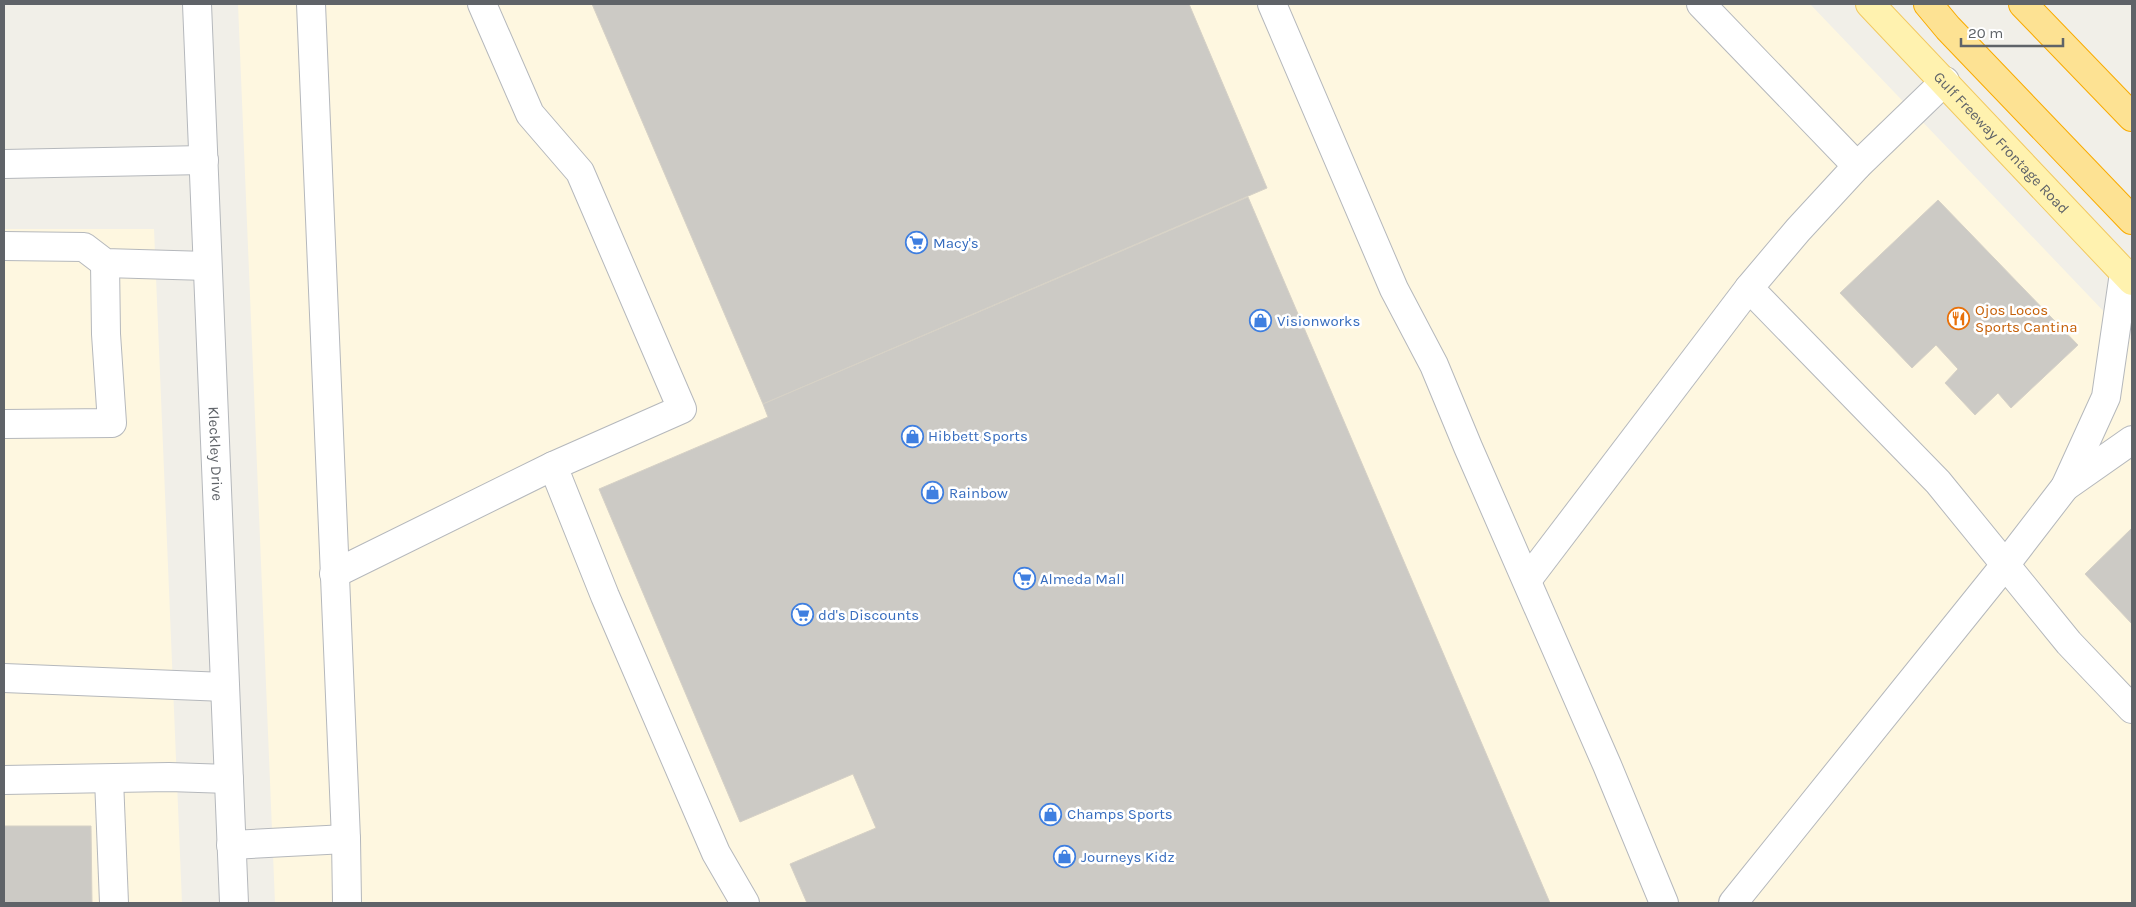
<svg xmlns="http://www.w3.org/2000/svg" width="2136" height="907" viewBox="0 0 2136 907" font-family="Karla,sans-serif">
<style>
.commercial{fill:#fef7e0}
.building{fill:#cccac5;stroke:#d6d1c6}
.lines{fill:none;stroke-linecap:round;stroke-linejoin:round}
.minor-casing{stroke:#b5b8bc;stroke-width:30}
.major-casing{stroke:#f2c960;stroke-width:30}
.highway-casing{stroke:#f9ab00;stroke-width:30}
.minor{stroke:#fff;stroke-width:28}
.major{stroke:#fff2af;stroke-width:28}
.highway{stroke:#fde293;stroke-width:28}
.labels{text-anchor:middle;stroke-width:5;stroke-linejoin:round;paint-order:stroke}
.street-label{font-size:15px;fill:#5f6368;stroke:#fff}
.shop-label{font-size:15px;fill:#366cbe;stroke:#fff;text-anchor:start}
.food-label{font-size:15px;fill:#c56008;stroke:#fff;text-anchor:start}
</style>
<rect width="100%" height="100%" fill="#f1efe8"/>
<g class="commercial">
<path d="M238 4H1810L2132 341V903H275Z"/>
<path d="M4 229H154L182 903H4Z"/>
</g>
<g class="building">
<path d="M592 4H1189L1267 188 763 404Z"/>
<path d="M1248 197 1550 903H807L790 864 876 828 853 774 740 822 599 489 768 417 763 404Z"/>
<path d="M1938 200 2078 345 2011 408 1998 393 1975 415 1945 383 1958 369 1936 345 1912 368 1840 293Z"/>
<path d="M2132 528V624L2085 574Z"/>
<path d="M4 826H91L92 903H4Z"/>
</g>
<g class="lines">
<defs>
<g id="minor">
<path id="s1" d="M197 4 234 903"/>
<path d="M311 4 346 839 347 903"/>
<path d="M482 4 530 114 580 172 682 409 553 466 605 596 716 853 745 903"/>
<path d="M1272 4 1394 289 1434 365 1468 447 1607 765 1664 903"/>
<path d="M1701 4 1857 166 1798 230 1749 288 1938 482 2069 643 2132 709"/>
<path d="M4 164 204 160"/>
<path d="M1857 166 1945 81"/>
<path d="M4 246 84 247 105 263 207 266"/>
<path d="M4 424 112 423 106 334 105 263"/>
<path d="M2065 487 2132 440"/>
<path d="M334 574 553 466"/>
<path d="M1528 579 1749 288"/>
<path d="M4 678 225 687"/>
<path d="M109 779 114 903"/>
<path d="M4 780 169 777 229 779"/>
<path d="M231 845 346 839"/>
<path d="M1733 903 2005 565 2065 487 2106 397 2124 273"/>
</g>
<g id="major">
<path id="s2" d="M1870 4 2132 281"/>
</g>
<g id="highway">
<path d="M1928 4 1948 28 2132 220"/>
<path d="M2023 4 2132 117"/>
</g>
</defs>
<use href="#minor" class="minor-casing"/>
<use href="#major" class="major-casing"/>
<use href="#highway" class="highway-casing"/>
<use href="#minor" class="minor"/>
<use href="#major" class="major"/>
<use href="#highway" class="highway"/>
</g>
<defs>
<symbol id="supermarket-ring" viewBox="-11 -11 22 22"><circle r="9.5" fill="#fff" stroke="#3f7fe0" stroke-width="1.5"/><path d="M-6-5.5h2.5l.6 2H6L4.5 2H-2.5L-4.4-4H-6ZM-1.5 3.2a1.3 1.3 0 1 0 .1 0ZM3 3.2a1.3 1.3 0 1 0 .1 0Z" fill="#3f7fe0"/></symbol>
<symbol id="restaurant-ring" viewBox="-11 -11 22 22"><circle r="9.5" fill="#fff" stroke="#e8710a" stroke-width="1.5"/><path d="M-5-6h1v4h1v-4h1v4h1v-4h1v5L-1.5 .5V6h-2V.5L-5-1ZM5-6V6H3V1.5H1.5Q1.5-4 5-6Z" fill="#e8710a"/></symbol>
<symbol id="shop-ring" viewBox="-11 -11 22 22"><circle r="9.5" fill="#fff" stroke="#3f7fe0" stroke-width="1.5"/><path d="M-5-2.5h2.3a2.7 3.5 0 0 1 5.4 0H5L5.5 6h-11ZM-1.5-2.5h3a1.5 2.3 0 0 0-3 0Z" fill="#3f7fe0"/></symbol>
</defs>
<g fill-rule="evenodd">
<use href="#supermarket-ring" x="904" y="230" width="25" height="25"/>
<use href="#restaurant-ring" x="1946" y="306" width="25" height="25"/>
<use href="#shop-ring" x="1248" y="308" width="25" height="25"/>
<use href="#shop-ring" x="900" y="424" width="25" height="25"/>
<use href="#shop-ring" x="920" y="480" width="25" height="25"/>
<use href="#supermarket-ring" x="1012" y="566" width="25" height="25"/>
<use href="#supermarket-ring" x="790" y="602" width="25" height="25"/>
<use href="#shop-ring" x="1038" y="802" width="25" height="25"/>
<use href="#shop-ring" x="1052" y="844" width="25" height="25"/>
</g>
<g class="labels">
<g class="street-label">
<text dy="5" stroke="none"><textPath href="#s2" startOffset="191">Gulf Freeway Frontage Road</textPath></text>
<text dy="5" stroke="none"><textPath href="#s1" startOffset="450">Kleckley Drive</textPath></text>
</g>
<g class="shop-label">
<text x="933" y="248">Macy's</text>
<text x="1277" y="326">Visionworks</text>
<text x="928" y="441">Hibbett Sports</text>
<text x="949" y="498">Rainbow</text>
<text x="1040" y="584">Almeda Mall</text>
<text x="818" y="620">dd's Discounts</text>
<text x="1067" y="819">Champs Sports</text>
<text x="1081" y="862">Journeys Kidz</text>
</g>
<g class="food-label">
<text x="1975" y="315">Ojos Locos<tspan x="1975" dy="17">Sports Cantina</tspan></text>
</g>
</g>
<rect width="2136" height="907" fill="none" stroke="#5f6368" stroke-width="10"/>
<path d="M1961 38v8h102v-8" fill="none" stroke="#5f6368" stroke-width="2.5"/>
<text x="1968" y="38" font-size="15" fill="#5f6368" stroke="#ffffff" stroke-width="4" paint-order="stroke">20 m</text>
</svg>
